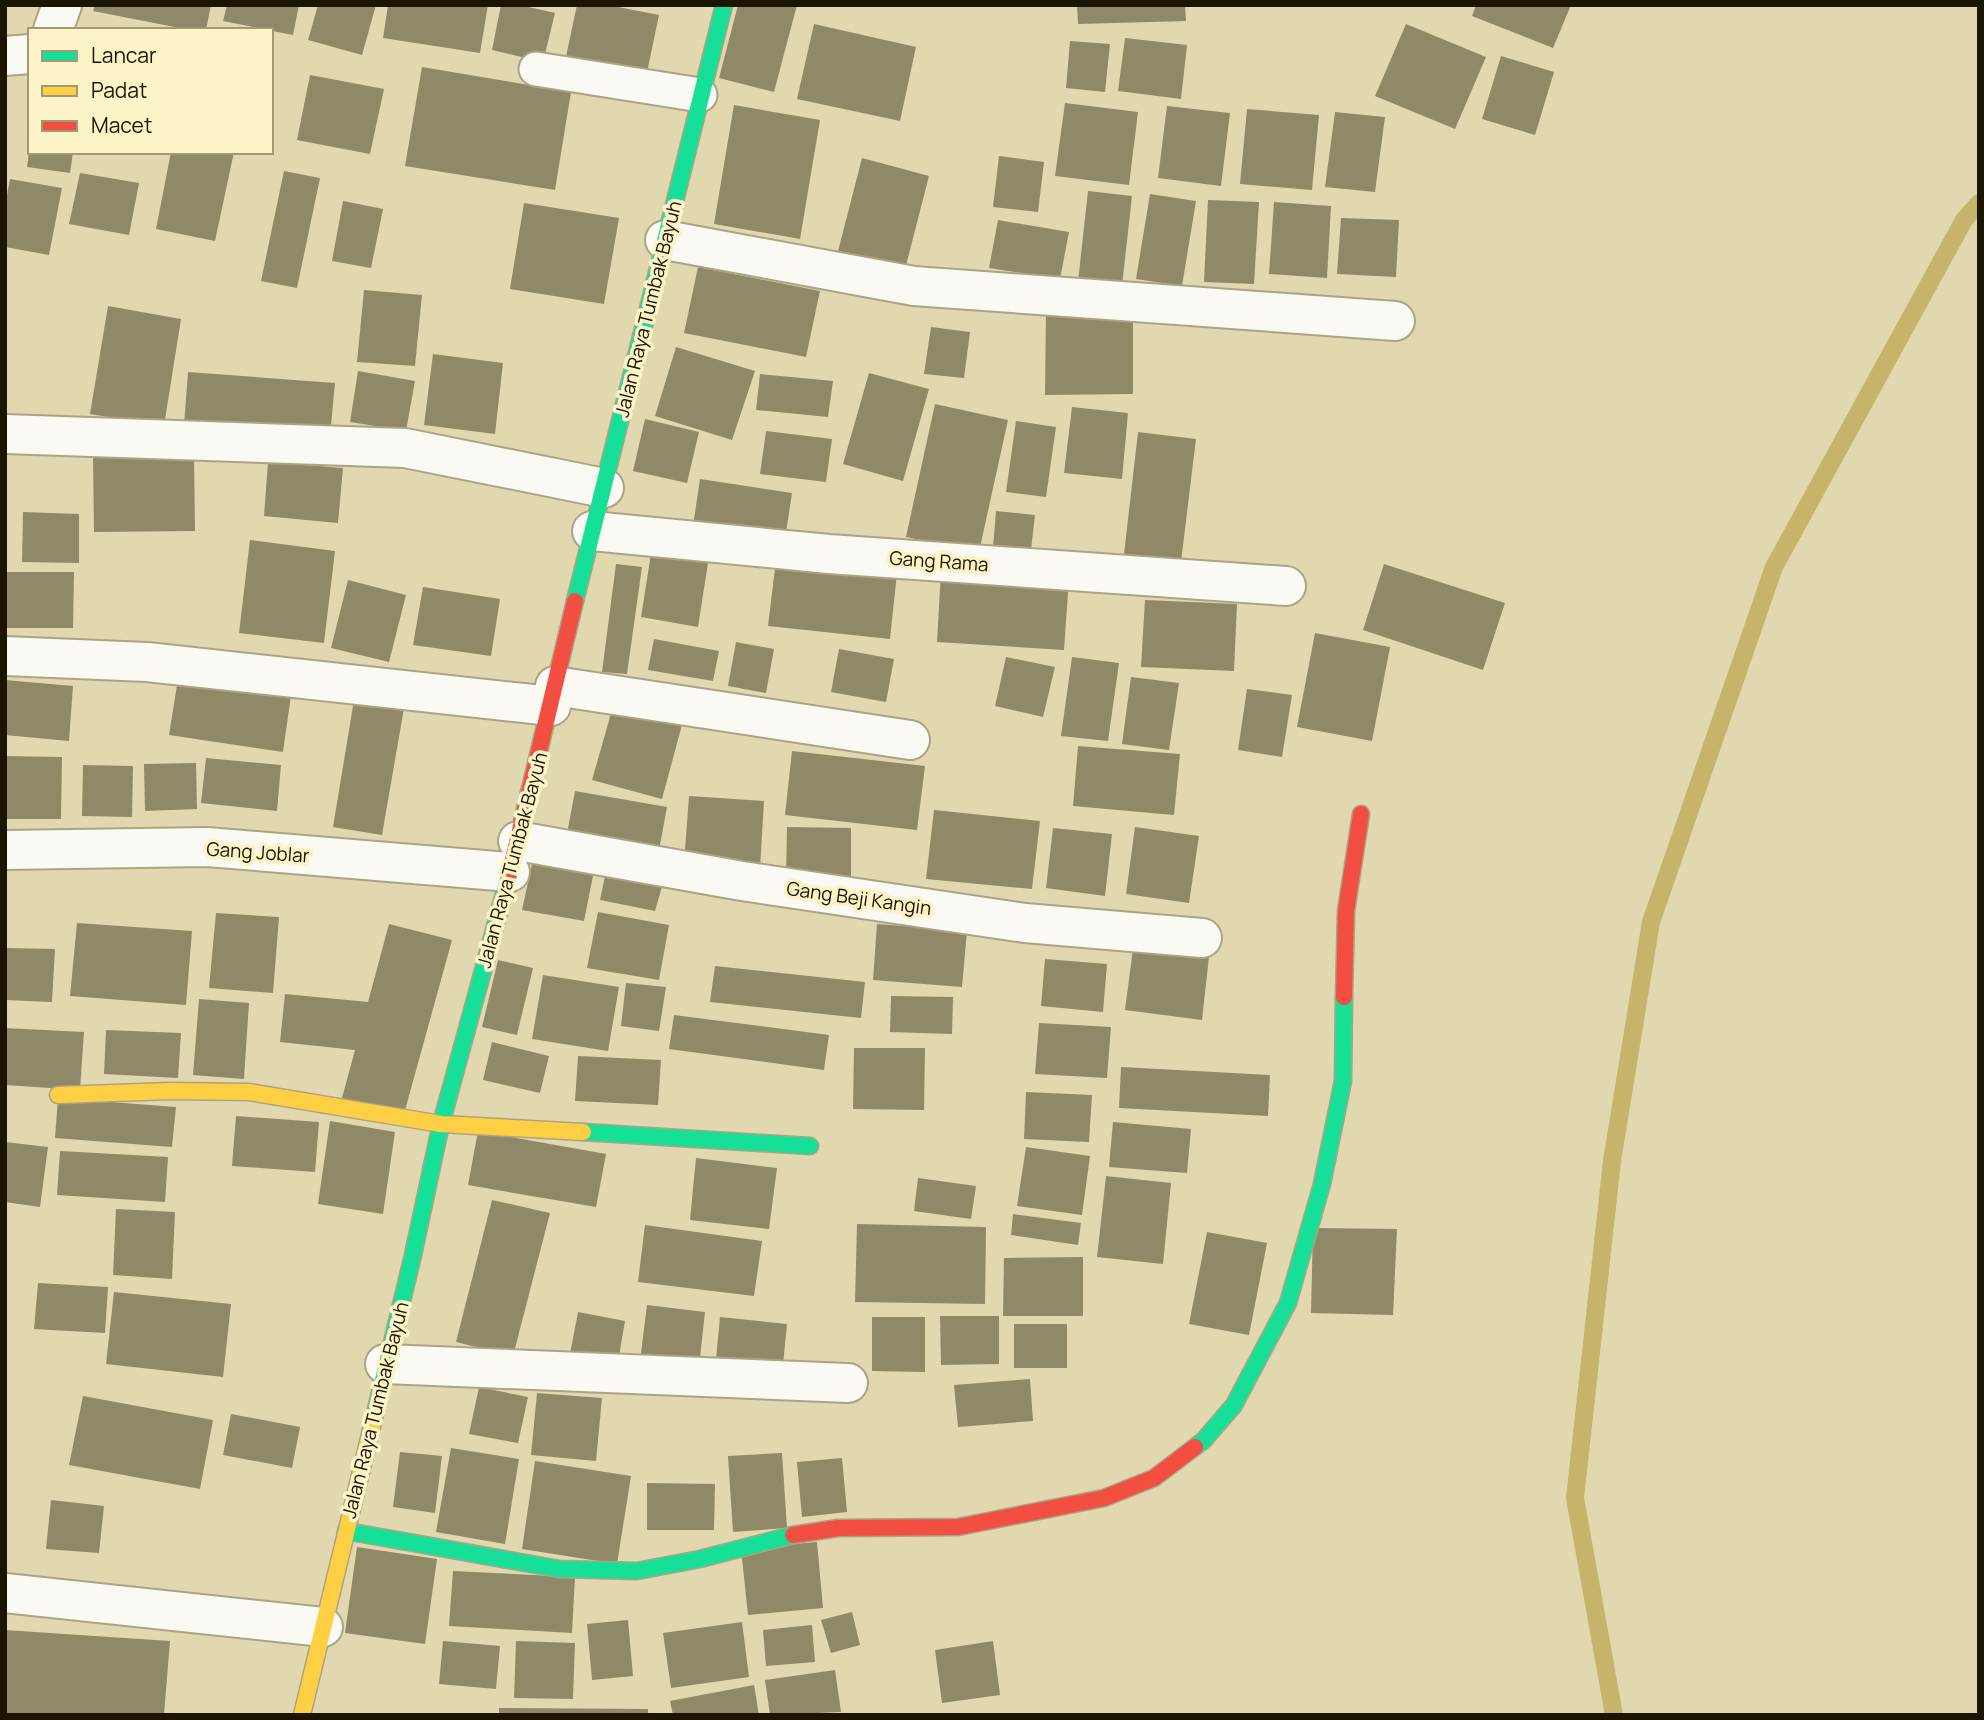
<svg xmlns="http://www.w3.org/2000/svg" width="1984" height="1720" viewBox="0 0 1984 1720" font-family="Manrope,sans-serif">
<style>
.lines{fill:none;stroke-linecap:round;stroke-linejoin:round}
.stream{stroke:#c5b469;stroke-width:18}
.building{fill:#908967}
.lane-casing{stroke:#aba484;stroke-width:37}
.street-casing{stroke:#aba484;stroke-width:42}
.fast-casing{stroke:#aba484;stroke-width:19}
.slow-casing{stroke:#aba484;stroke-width:19}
.jam-casing{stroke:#aba484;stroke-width:19}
.lane{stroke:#faf9f3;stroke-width:33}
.street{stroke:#faf9f3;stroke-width:38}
.fast{stroke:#16e098;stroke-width:16}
.slow{stroke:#ffcf43;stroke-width:16}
.jam{stroke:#f24e42;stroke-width:16}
.labels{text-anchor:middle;stroke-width:7;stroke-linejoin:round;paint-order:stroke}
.street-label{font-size:19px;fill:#1b1400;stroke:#fcf3c7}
</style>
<rect width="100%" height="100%" fill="#e1d8b0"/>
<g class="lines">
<path class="stream" d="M1614 1715 1575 1498 1612 1161 1651 922 1774 567 1964 220 1979 203"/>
</g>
<g class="building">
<path d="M95 5H211L206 30H190L93 11Z"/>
<path d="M227 5H299L293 35 223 21Z"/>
<path d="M318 5H376L362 55 308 40Z"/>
<path d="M388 5H488L480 53 383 38Z"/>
<path d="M501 5H520L555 13 543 62 492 50Z"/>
<path d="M577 5H608L659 15 645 82 564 66Z"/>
<path d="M738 5H797L774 92 719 78Z"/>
<path d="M1077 5H1185L1186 21 1078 24Z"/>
<path d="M1476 5H1571L1553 48 1472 16Z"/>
<path d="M814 24 916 47 900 121 797 99Z"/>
<path d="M1406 24 1486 57 1455 129 1375 96Z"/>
<path d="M1125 38 1187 45 1181 99 1118 91Z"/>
<path d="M1070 41 1110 44 1105 92 1066 88Z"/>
<path d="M1501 56 1554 72 1535 135 1482 119Z"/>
<path d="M422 67 571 92 555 190 405 166Z"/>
<path d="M310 75 384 89 370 154 297 140Z"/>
<path d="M1065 103 1138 112 1129 185 1055 176Z"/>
<path d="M734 105 820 120 800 239 714 224Z"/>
<path d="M1167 106 1230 113 1221 186 1158 178Z"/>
<path d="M1247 109 1319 115 1312 190 1240 184Z"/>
<path d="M1335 112 1385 117 1375 192 1325 187Z"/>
<path d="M29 152H73L70 173 27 167Z"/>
<path d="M171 152H234L215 241 156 229Z"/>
<path d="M999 156 1044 162 1038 212 993 207Z"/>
<path d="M862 158 929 176 903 277 836 259Z"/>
<path d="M284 171 320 178 297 288 261 281Z"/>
<path d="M80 173 139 183 129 235 69 224Z"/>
<path d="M10 179 62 188 49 255 5 247V206Z"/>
<path d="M1088 191 1132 196 1122 286 1078 282Z"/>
<path d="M1150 194 1196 201 1182 286 1136 279Z"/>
<path d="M1208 200 1259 202 1254 284 1204 282Z"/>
<path d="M343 201 383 209 371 268 332 261Z"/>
<path d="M1274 202 1331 206 1327 278 1269 274Z"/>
<path d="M524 203 619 218 604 304 510 289Z"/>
<path d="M1341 218 1399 220 1396 277 1337 274Z"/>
<path d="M998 220 1069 232 1060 279 989 268Z"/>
<path d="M698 267 820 291 806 357 684 333Z"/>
<path d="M364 290 422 295 415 366 357 362Z"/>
<path d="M108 306 181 319 164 426 90 414Z"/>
<path d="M1046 309H1133V394L1045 395Z"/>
<path d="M931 327 970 332 964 378 924 374Z"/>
<path d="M676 347 755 371 732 440 655 416Z"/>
<path d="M433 354 503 363 495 434 424 425Z"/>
<path d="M358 371 415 381 406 431 350 422Z"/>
<path d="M188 372 335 383 330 436 184 425Z"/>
<path d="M869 373 929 389 903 481 843 464Z"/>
<path d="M760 374 833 381 828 417 756 410Z"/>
<path d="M935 404 1008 420 979 552 906 537Z"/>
<path d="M1072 407 1128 413 1122 479 1064 473Z"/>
<path d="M645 419 699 432 687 483 633 471Z"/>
<path d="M1016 421 1056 427 1046 497 1006 492Z"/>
<path d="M766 431 832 439 826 482 760 474Z"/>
<path d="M1138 432 1196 439 1180 570 1123 563Z"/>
<path d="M194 454 195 531 94 532 93 455Z"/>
<path d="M268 462 343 468 338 523 264 516Z"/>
<path d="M700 479 792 493 785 539 693 526Z"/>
<path d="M996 511 1035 515 1031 550 993 547Z"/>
<path d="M23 512 79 514V563L22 562Z"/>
<path d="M250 540 335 551 324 643 239 633Z"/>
<path d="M651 554 708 563 698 627 641 617Z"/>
<path d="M776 560 897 573 890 639 768 626Z"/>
<path d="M616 564 642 567 627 674 602 672Z"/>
<path d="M1384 564 1505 603 1483 670 1363 630Z"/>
<path d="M941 571 1069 579 1064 650 937 642Z"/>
<path d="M5 572H74L73 628H5Z"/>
<path d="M348 580 406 595 389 662 331 648Z"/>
<path d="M423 587 500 599 491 656 413 645Z"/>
<path d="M1145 600 1237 604 1234 671 1141 667Z"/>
<path d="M1315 633 1390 647 1372 741 1297 727Z"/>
<path d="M654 639 719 651 713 681 648 670Z"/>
<path d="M736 642 774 649 766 693 728 686Z"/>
<path d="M839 649 894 659 886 702 831 692Z"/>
<path d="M1006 657 1055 667 1043 717 995 706Z"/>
<path d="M1072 657 1119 663 1108 741 1061 736Z"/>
<path d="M1131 677 1179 683 1169 750 1122 744Z"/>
<path d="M178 679 291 695 283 752 169 735Z"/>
<path d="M5 680 73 686 69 741 5 735Z"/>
<path d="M1247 689 1292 695 1282 757 1238 750Z"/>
<path d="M354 700 404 708 382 835 333 827Z"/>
<path d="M614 703 683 721 662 799 592 780Z"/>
<path d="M1078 746 1180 754 1174 815 1073 806Z"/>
<path d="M792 751 925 766 917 830 785 815Z"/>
<path d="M5 756 62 757 61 819H5Z"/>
<path d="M206 758 281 765 277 811 201 803Z"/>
<path d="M196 763 197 809 145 811 144 764Z"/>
<path d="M83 765 133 766 132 817 82 816Z"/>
<path d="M575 791 667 807 658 856 566 839Z"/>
<path d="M689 796 764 801 760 869 684 863Z"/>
<path d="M934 810 1040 821 1032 889 926 879Z"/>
<path d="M787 827 851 828V877H786Z"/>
<path d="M1135 827 1199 836 1189 903 1126 894Z"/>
<path d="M1053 828 1112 834 1105 896 1046 888Z"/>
<path d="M534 855 595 866 584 921 522 910Z"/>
<path d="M606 871 663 883 655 911 600 900Z"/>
<path d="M598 912 669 925 659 980 587 968Z"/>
<path d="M216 913 279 917 273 993 209 988Z"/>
<path d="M77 923 192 931 186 1005 70 996Z"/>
<path d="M389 924 452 940 404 1114 342 1098 355 1050 280 1042 285 994 368 1002Z"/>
<path d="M877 924 967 931 962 987 873 980Z"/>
<path d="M5 948 55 949 52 1002 5 1000Z"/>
<path d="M1133 949 1209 957 1202 1020 1125 1010Z"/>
<path d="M1045 959 1107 964 1103 1012 1041 1006Z"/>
<path d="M498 960 533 968 517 1035 482 1027Z"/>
<path d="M715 966 865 982 861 1018 710 1002Z"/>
<path d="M543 975 619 987 608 1051 532 1039Z"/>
<path d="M626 983 666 987 659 1031 621 1026Z"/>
<path d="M891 996 953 997 952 1034 890 1032Z"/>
<path d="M199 999 249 1003 244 1079 193 1075Z"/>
<path d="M674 1015 829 1035 824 1070 669 1049Z"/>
<path d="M1039 1023 1111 1027 1107 1078 1035 1074Z"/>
<path d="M5 1028 84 1032 80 1090 5 1085Z"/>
<path d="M106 1030 181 1033 178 1078 104 1074Z"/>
<path d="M492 1042 549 1056 540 1093 483 1080Z"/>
<path d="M854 1048H925L924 1110 853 1109Z"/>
<path d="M578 1056 661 1060 658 1105 575 1101Z"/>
<path d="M1121 1067 1270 1075 1268 1116 1119 1108Z"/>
<path d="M1026 1092 1092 1095 1089 1142 1024 1139Z"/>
<path d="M58 1098 176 1107 172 1147 55 1138Z"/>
<path d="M236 1116 319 1122 315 1172 232 1166Z"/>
<path d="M330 1121 395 1132 383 1214 318 1204Z"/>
<path d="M1113 1122 1191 1129 1187 1173 1109 1167Z"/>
<path d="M478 1131 606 1154 596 1207 468 1185Z"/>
<path d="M5 1142 48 1147 40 1207 5 1202Z"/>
<path d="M1026 1147 1090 1156 1082 1215 1017 1206Z"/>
<path d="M60 1151 168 1157 165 1202 57 1195Z"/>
<path d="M696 1158 777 1168 769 1229 690 1220Z"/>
<path d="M1106 1176 1171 1183 1163 1264 1097 1257Z"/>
<path d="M918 1178 976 1186 971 1219 914 1211Z"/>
<path d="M492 1200 550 1213 513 1356 456 1342Z"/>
<path d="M116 1209 175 1212 172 1279 113 1275Z"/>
<path d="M1013 1214 1081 1223 1078 1245 1011 1235Z"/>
<path d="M857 1224 986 1227 985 1304 855 1302Z"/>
<path d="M645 1225 762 1241 754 1296 638 1282Z"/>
<path d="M1313 1228 1397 1229 1393 1315 1311 1313Z"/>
<path d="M1207 1232 1267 1243 1249 1335 1189 1324Z"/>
<path d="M1083 1257V1316H1003L1004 1258Z"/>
<path d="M38 1283 108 1287 105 1333 34 1329Z"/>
<path d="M114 1292 231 1304 223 1377 106 1364Z"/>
<path d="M647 1305 705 1312 699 1367 640 1361Z"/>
<path d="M578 1312 625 1321 618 1362 570 1354Z"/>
<path d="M940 1316H999V1364L941 1365Z"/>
<path d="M720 1317 787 1324 783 1365 716 1359Z"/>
<path d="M872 1317H925V1372L872 1371Z"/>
<rect x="1014" y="1324" width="53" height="44"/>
<path d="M1030 1379 1033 1421 958 1427 954 1385Z"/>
<path d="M479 1387 528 1397 518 1443 469 1434Z"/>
<path d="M537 1393 602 1398 596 1461 531 1455Z"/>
<path d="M83 1396 213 1420 200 1489 69 1465Z"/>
<path d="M231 1414 300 1427 292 1468 223 1455Z"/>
<path d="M451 1448 519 1459 505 1544 436 1532Z"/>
<path d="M400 1452 442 1456 435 1513 393 1507Z"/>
<path d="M782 1453 787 1528 733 1532 728 1456Z"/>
<path d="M842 1458 847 1512 802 1517 797 1462Z"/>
<path d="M535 1461 631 1476 617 1564 522 1549Z"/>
<path d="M647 1483 715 1484 714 1530H647Z"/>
<path d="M51 1500 104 1506 99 1553 46 1549Z"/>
<path d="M817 1542 823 1608 748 1615 741 1549Z"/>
<path d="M357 1547 437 1559 425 1644 345 1633Z"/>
<path d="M453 1571 575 1577 572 1633 449 1626Z"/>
<path d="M852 1612 860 1645 831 1653 821 1620Z"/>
<path d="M628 1620 633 1676 592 1680 587 1624Z"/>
<path d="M742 1622 749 1677 671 1688 663 1633Z"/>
<path d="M812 1625 815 1662 766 1666 763 1630Z"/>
<path d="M5 1630 170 1641 164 1715H5Z"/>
<path d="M443 1641 500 1646 496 1689 439 1684Z"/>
<path d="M516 1641 575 1643 573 1699 514 1698Z"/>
<path d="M993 1641 1000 1695 942 1703 935 1650Z"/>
<path d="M835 1670 841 1712 770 1715 765 1680Z"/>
<path d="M754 1685 759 1715H673L670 1701Z"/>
<path d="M499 1708 648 1709V1715H499Z"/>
</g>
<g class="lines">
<defs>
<path id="lane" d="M536 69 700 95"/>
<g id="street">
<path d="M53 30 62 5"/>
<path d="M5 56 30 54"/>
<path d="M665 240 914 286 1395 321"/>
<path d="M5 434 405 448 604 488"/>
<path d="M592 531 829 554 1286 586"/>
<path d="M5 656 147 662 551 706"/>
<path d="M555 686 910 740"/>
<path d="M518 841 742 881 1025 923 1202 938"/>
<path d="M5 850 207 847 510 872"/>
<path d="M385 1364 848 1383"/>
<path d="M5 1593 323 1627"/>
</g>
<g id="fast">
<path d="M575 601 724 5"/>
<path d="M583 1132 810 1146"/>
<path d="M372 1426 413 1255 441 1124 510 872"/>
<path d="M1195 1447 1204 1440 1234 1405 1288 1303 1322 1184 1343 1081 1344 997"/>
<path d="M346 1531 559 1569 637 1571 700 1559 793 1535"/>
</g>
<g id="slow">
<path d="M58 1095 170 1091 249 1092 441 1124 583 1132"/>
<path d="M302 1715 372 1426"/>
</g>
<g id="jam">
<path d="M510 872 575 601"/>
<path d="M1344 997 1346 911 1361 814"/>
<path d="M793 1535 838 1528 958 1527 1104 1498 1154 1478 1195 1447"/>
</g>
</defs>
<use href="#lane" class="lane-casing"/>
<use href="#street" class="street-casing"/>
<use href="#fast" class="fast-casing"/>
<use href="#slow" class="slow-casing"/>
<use href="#jam" class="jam-casing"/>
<use href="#lane" class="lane"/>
<use href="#street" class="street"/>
<use href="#fast" class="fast"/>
<use href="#slow" class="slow"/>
<use href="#jam" class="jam"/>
</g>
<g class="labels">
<g class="street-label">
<text transform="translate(648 309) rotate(-76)" y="7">Jalan Raya Tumbak Bayuh</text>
<text transform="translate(939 561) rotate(4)" y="7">Gang Rama</text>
<text transform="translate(258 852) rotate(4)" y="7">Gang Joblar</text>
<text transform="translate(512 860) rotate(-75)" y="7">Jalan Raya Tumbak Bayuh</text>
<text transform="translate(859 898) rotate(8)" y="7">Gang Beji Kangin</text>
<text transform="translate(375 1410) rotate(-76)" y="7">Jalan Raya Tumbak Bayuh</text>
</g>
</g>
<rect width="1984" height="1720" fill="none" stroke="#1b1400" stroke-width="14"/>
<rect x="28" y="28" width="245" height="126" fill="#fcf3c7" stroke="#a29a77" stroke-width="2"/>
<rect x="42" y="51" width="35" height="10" fill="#16e098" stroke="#a29a77" stroke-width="2"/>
<text x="91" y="63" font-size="21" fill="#1b1400">Lancar</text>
<rect x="42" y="86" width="35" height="10" fill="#ffcf43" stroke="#a29a77" stroke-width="2"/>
<text x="91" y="98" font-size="21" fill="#1b1400">Padat</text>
<rect x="42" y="121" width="35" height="10" fill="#f24e42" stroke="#a29a77" stroke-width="2"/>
<text x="91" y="133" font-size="21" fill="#1b1400">Macet</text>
</svg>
